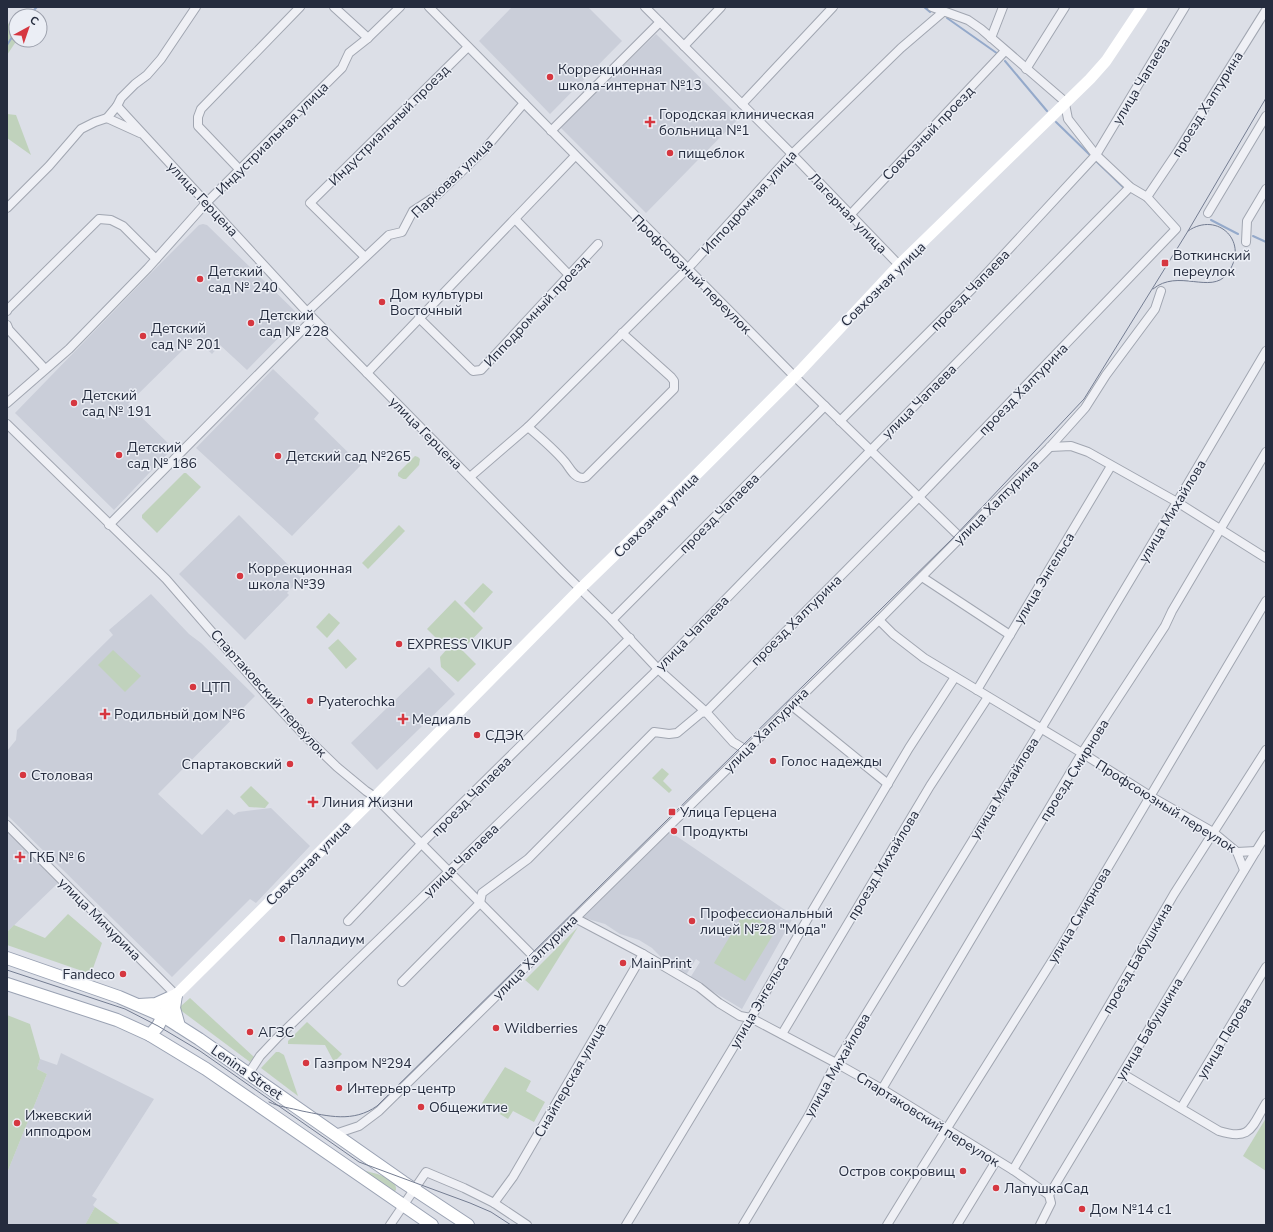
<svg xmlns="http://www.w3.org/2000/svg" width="1273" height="1232" viewBox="0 0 1273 1232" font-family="'Nunito Sans',sans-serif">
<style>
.built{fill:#caced9}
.green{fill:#c0d2bc}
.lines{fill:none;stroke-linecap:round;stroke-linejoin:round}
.stream{stroke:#94a9ca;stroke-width:2}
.street-casing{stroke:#a1a6b1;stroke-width:10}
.primary-casing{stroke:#9aa2b3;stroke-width:14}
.street{stroke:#eff0f5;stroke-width:8}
.secondary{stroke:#fff;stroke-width:11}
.primary{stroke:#fff;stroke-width:12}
.tram{stroke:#747d92;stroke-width:1}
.poi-dot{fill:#d63740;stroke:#ebeef5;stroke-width:1.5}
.labels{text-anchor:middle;stroke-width:3;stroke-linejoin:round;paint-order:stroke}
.poi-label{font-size:14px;fill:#252c3e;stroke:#ebeef5;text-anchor:start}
.street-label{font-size:14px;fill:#252c3e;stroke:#ebeef5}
</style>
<rect width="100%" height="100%" fill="#dcdfe7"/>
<g class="built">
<path d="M512 7H588L622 41 550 114 479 41Z"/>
<path d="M656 34 740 117 646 213 560 127Z"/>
<path d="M203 224 207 225 300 316 247 370 220 345 212 354 195 338 128 404 173 448 114 510 15 413 146 278 199 225Z"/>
<path d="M273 369 319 413 314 419 361 465 292 536 196 448Z"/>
<path d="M239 515 301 578 287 593 289 595 245 640 179 574Z"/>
<path d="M151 594 189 634 201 643 255 696 158 794 202 835 227 809 234 815 238 812 271 808 310 846 256 903 250 899 172 977 7 815V751L16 740 17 730 113 635 109 630Z"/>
<path d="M429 667 455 694 377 770 351 743Z"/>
<path d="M7 831 58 883 7 932Z"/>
<path d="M669 831 794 916 742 1009 690 978 700 962 696 959 686 975 664 960 652 948 639 940 620 934 605 924 581 917Z"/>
<path d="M61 1053 154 1099 92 1196 97 1199 93 1205 95 1207 85 1225H7V1173L47 1074 37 1069 40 1059 57 1065Z"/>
</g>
<g class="green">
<path d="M16 16V40H17L7 55V25Z"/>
<path d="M7 114 16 115 31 155 7 138Z"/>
<path d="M415 456 418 457 420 459 419 465 406 479H403L398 476V473Z"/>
<path d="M184 473H186L201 487 157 533 142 518V515Z"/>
<path d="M399 525 405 531 368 569 362 563Z"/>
<path d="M483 583 493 592 474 613 464 603Z"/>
<path d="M455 600 483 628 462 650 476 664 458 682 441 667 440 657 447 649 427 629Z"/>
<path d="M329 613 340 623 327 638 316 627Z"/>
<path d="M338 639 357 659 346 669 328 648Z"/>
<path d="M113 650 141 676 125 692 98 665Z"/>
<path d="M662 768 669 774 663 781 672 790 669 793 652 778Z"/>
<path d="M251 786 269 803 265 808 249 807 240 797Z"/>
<path d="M745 911 776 930 745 981 714 963Z"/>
<path d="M68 914 102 943 91 974 7 945V932L14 925 45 938Z"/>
<path d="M578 927 538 991 525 980Z"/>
<path d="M190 998 254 1057 250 1062 183 1012 180 1009 181 1006Z"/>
<path d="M7 1015 30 1024 40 1059 37 1069 47 1074 7 1173Z"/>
<path d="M307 1022 342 1054 334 1062 325 1045 288 1044V1041Z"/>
<path d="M276 1052H279L284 1055 298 1096 261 1068Z"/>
<path d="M505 1067 531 1081 526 1091 545 1102 534 1122 513 1111 508 1119 482 1103Z"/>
<path d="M1266 1118V1171L1243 1156Z"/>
<path d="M357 1169C368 1172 398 1176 396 1190L394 1192Z"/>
<path d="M95 1207 121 1225H85Z"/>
</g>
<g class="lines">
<g class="stream">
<path d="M924 7 930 12"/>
<path d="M28 16 37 7"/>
<path d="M947 18 998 54"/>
<path d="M7 45 16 31"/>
<path d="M1005 61 1047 111"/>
<path d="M1056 122 1092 157"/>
<path d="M1095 160 1123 187"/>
<path d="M1211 220 1238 234"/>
<path d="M1253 236 1266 242"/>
</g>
<defs>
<g id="street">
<path d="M334 7 368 38"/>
<path d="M429 7 794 376 960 537"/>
<path d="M645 7 792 154 899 265"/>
<path d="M991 38 1003 7"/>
<path d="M684 46 721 7"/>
<path d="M1026 69 1065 7"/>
<path d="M742 104 833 7"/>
<path d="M117 106 307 312 563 572 612 620 658 669 706 712 733 742 746 750"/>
<path d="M107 118 140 133"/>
<path d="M551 131 660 22"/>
<path d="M240 170 198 126V117L201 109 300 7"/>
<path d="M1147 197 1178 151 1266 10"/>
<path d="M7 208 49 166 81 129 95 122 107 118 117 106 121 98 135 84 147 75 161 59 196 7"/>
<path d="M1208 213 1266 116"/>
<path d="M850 215 1005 51"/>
<path d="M515 219 569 275"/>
<path d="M1246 242 1247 221 1266 189"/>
<path d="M365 257 310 203 468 47"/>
<path d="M7 311 8 309 99 219 111 220 123 226 156 259"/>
<path d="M307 312 389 235 402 232 413 211 436 196 484 150 524 103"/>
<path d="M419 318 473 371 481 370 598 244"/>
<path d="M7 325 9 330 45 369"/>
<path d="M367 373 575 156"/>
<path d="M7 403 69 349 148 268 206 203 342 68 349 53 368 38 400 7"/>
<path d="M840 421 973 288 1096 155 1185 7"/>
<path d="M7 424 166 579 264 692 306 737 337 767 366 791 375 797 535 958"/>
<path d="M528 427C541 438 554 449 565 462 570 468 574 478 583 478L586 477 674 389V381L671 377 622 333"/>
<path d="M1050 447 1071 446 1088 452 1177 502 1266 558"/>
<path d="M470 477 528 427 692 264 792 154 901 48 943 12"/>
<path d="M109 525 313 319"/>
<path d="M922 577 1010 635"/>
<path d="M612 620 825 406"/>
<path d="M879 620 893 634 924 658 1082 753 1150 796 1213 832 1237 852 1256 851"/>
<path d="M977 690 1111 466"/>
<path d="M791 705 888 784"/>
<path d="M7 825 176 995"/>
<path d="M1237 852 1244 870"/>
<path d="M575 918 643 954 699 987 719 1003 740 1016 751 1018 836 1063 882 1089 1013 1170 1049 1195"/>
<path d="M348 921 422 843 630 638"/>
<path d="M402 982 480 903 482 893 528 859 654 732 669 734 677 733 701 713 706 712 919 497 1176 229 1147 197 1130 187 1096 155 1068 119 1065 104 1062 99 981 29 968 20 932 7"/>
<path d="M782 1034 930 786 988 697"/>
<path d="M249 1073 260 1056 277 1038 653 674 871 450 1130 187"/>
<path d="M1123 1074 1219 1131C1251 1141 1251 1128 1266 1103"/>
<path d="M882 1089 1082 753 1165 626 1172 611 1266 452"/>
<path d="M1181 1108 1266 967"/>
<path d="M335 1134 359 1126 379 1111 879 620 1050 447 1085 408 1106 375 1155 309 1161 291"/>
<path d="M1013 1170 1174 894 1266 750"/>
<path d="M494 1203 513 1177 643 954"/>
<path d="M390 1225 426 1172 464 1188 494 1203 527 1225"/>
<path d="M626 1225 751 1018 808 918 909 748 955 677"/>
<path d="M743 1225 809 1115 836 1063 1041 729 1177 502 1266 351"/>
<path d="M887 1225 922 1168 1059 950 1266 601"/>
<path d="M957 1225 996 1161"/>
<path d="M1040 1225 1051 1203 1049 1195 1256 851 1266 835"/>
</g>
<g id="primary">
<path d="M7 958 119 997 163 1016 199 1039 403 1182 468 1225"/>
<path d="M7 984 117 1020 150 1035 206 1069 432 1225"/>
<path d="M176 995 174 1008 179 1026"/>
<path d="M139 1005 156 1004 176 995"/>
<path d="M150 1035 158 1026 163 1016"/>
</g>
</defs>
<use href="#street" class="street-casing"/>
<use href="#primary" class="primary-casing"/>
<use href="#street" class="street"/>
<path class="secondary" d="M163 1016 167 1006 176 995 375 797 580 589 655 516 800 371 899 265 1090 79 1106 61 1142 7"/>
<use href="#primary" class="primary"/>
<g class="tram">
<path d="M1153 289C1178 268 1211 295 1227 274 1251 243 1218 210 1188 231"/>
<path d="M7 970 125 1009 158 1026 200 1051 359 1162 470 1203 491 1212 511 1225"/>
<path d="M269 1102C279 1107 291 1108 302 1111 328 1116 353 1123 377 1106L953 538 1084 399 1188 231 1266 98"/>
</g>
</g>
<g class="poi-dot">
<circle cx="550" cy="77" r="4"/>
<path d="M648 116h4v4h4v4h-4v4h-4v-4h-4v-4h4z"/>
<circle cx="670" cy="153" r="4"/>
<rect x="1161" y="259" width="8" height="8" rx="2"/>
<circle cx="200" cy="279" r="4"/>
<circle cx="382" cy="302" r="4"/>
<circle cx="251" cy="323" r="4"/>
<circle cx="143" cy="336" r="4"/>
<circle cx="74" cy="403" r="4"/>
<circle cx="119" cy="455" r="4"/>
<circle cx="278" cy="456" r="4"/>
<circle cx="240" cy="576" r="4"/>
<circle cx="399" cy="644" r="4"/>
<circle cx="193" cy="687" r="4"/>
<circle cx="310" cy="701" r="4"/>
<path d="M103 708h4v4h4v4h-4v4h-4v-4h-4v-4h4z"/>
<path d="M401 713h4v4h4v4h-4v4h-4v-4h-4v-4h4z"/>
<circle cx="477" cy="735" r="4"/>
<circle cx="773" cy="761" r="4"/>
<circle cx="290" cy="764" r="4"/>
<circle cx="23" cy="775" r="4"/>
<path d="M311 796h4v4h4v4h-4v4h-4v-4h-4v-4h4z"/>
<rect x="668" y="808" width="8" height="8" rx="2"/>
<circle cx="674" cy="831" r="4"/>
<path d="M18 851h4v4h4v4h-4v4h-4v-4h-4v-4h4z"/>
<circle cx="692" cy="921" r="4"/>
<circle cx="282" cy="939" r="4"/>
<circle cx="623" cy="963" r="4"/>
<circle cx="123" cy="974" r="4"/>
<circle cx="496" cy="1028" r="4"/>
<circle cx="250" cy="1032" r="4"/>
<circle cx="306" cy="1063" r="4"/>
<circle cx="339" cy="1088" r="4"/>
<circle cx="421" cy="1107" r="4"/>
<circle cx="17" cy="1123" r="4"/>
<circle cx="963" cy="1171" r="4"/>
<circle cx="996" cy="1188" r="4"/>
<circle cx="1082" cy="1209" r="4"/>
</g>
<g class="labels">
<g class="poi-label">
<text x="558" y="74">Коррекционная<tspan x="558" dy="16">школа-интернат №13</tspan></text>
<text x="659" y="119">Городская клиническая<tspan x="659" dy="16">больница №1</tspan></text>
<text x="678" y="158">пищеблок</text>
<text x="1173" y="260">Воткинский<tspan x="1173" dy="16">переулок</tspan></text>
<text x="208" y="276">Детский<tspan x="208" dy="16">сад № 240</tspan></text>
<text x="390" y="299">Дом культуры<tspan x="390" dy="16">Восточный</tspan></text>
<text x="259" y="320">Детский<tspan x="259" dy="16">сад № 228</tspan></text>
<text x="151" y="333">Детский<tspan x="151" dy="16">сад № 201</tspan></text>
<text x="82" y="400">Детский<tspan x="82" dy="16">сад № 191</tspan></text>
<text x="127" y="452">Детский<tspan x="127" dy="16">сад № 186</tspan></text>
<text x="286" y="461">Детский сад №265</text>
<text x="248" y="573">Коррекционная<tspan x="248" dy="16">школа №39</tspan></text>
<text x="407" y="649">EXPRESS VIKUP</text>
<text x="201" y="692">ЦТП</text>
<text x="318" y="706">Pyaterochka</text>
<text x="114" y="719">Родильный дом №6</text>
<text x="412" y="724">Медиаль</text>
<text x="485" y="740">СДЭК</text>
<text x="781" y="766">Голос надежды</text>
<text x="282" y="769" text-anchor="end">Спартаковский</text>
<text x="31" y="780">Столовая</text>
<text x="322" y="807">Линия Жизни</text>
<text x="680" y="817">Улица Герцена</text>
<text x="682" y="836">Продукты</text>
<text x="29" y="862">ГКБ № 6</text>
<text x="700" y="918">Профессиональный<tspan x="700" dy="16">лицей №28 "Мода"</tspan></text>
<text x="290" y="944">Палладиум</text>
<text x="631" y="968">MainPrint</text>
<text x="115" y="979" text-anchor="end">Fandeco</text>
<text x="504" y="1033">Wildberries</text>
<text x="258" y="1037">АГЗС</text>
<text x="314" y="1068">Газпром №294</text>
<text x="347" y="1093">Интерьер-центр</text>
<text x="429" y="1112">Общежитие</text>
<text x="25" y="1120">Ижевский<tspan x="25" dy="16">ипподром</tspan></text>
<text x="955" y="1176" text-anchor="end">Остров сокровищ</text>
<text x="1004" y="1193">ЛапушкаСад</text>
<text x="1090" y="1214">Дом №14 с1</text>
</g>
<g class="street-label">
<text transform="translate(1141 81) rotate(-59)" y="5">улица Чапаева</text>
<text transform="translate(1207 104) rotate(-58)" y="5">проезд Халтурина</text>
<text transform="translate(389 125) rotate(-45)" y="5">Индустриальный проезд</text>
<text transform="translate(928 133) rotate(-46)" y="5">Совхозный проезд</text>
<text transform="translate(272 138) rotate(-45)" y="5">Индустриальная улица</text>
<text transform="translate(452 178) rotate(-44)" y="5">Парковая улица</text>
<text transform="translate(203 199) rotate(47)" y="5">улица Герцена</text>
<text transform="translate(749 202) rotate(-48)" y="5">Ипподромная улица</text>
<text transform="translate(848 213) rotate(46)" y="5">Лагерная улица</text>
<text transform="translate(692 274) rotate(45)" y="5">Профсоюзный переулок</text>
<text transform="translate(883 284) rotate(-45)" y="5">Совхозная улица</text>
<text transform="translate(970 290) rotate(-46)" y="5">проезд Чапаева</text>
<text transform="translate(536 311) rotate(-47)" y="5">Ипподромный проезд</text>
<text transform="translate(1023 389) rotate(-46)" y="5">проезд Халтурина</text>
<text transform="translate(919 401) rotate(-45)" y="5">улица Чапаева</text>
<text transform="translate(426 433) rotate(45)" y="5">улица Герцена</text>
<text transform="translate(996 502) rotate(-45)" y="5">улица Халтурина</text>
<text transform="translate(1172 511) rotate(-59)" y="5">улица Михайлова</text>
<text transform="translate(719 513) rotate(-45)" y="5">проезд Чапаева</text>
<text transform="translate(656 515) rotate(-45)" y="5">Совхозная улица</text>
<text transform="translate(1044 578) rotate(-59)" y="5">улица Энгельса</text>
<text transform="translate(796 620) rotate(-45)" y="5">проезд Халтурина</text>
<text transform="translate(692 633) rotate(-46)" y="5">улица Чапаева</text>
<text transform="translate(269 693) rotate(48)" y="5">Спартаковский переулок</text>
<text transform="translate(766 730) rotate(-45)" y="5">улица Халтурина</text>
<text transform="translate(1074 770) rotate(-58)" y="5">проезд Смирнова</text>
<text transform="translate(1004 788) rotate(-58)" y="5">улица Михайлова</text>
<text transform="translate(471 796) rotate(-45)" y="5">проезд Чапаева</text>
<text transform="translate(1166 806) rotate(32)" y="5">Профсоюзный переулок</text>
<text transform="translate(461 860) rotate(-44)" y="5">улица Чапаева</text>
<text transform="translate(308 863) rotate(-45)" y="5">Совхозная улица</text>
<text transform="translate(883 865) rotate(-59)" y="5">проезд Михайлова</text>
<text transform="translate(1079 915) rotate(-59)" y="5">улица Смирнова</text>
<text transform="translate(100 919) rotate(45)" y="5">улица Мичурина</text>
<text transform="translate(535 957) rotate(-45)" y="5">улица Халтурина</text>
<text transform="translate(1137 958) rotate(-60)" y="5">проезд Бабушкина</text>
<text transform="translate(759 1002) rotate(-60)" y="5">улица Энгельса</text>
<text transform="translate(1149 1029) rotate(-59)" y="5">улица Бабушкина</text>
<text transform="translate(1224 1038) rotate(-59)" y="5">улица Перова</text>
<text transform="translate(837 1065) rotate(-60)" y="5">улица Михайлова</text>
<text transform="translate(247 1072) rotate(35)" y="5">Lenina Street</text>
<text transform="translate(570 1080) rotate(-60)" y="5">Снайперская улица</text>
<text transform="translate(928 1119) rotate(32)" y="5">Спартаковский переулок</text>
</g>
</g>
<rect width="1273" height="1232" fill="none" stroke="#252c3e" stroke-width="16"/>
<g transform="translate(28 28) rotate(40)"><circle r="19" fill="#ebeef5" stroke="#9ca0ac"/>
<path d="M0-3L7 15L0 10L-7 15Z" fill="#d63740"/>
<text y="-6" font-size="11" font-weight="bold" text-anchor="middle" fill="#252c3e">С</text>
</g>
</svg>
